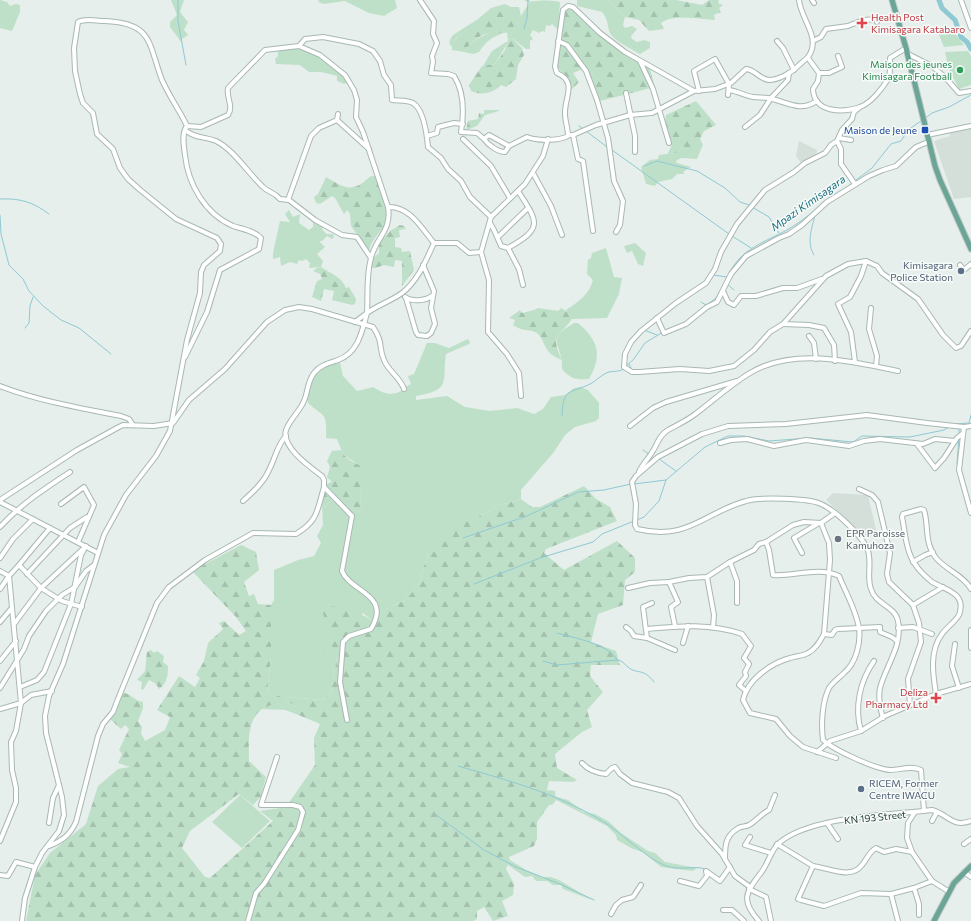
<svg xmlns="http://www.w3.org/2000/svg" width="971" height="921" viewBox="0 0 971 921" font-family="Commissioner,sans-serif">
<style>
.built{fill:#d4dfda}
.green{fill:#bfe0c8}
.forest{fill:url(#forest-firs)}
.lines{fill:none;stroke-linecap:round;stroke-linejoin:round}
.stream{stroke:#8ec9d4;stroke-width:1}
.river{stroke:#8ec9d4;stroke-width:5}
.minor-casing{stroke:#a8b8b2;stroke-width:6}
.major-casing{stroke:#c2cac8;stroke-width:7}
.minor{stroke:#fff;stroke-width:4}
.major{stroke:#6aa596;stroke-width:5}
.health-dot{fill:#e0444e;stroke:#f7fbf9;stroke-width:1.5}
.leisure-dot{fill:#2e9e5b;stroke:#f7fbf9;stroke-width:1.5}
.transit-dot{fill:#1a4fb4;stroke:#f7fbf9;stroke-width:1.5}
.service-dot{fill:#5c6f8a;stroke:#f7fbf9;stroke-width:1.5}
.worship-dot{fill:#6b7280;stroke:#f7fbf9;stroke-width:1.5}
.labels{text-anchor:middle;stroke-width:3;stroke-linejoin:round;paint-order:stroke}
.health-label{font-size:10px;fill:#be3a42;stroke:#f7fbf9;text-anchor:start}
.leisure-label{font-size:10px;fill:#27864d;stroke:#f7fbf9;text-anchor:end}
.transit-label{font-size:10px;fill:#164399;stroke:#f7fbf9;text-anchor:end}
.service-label{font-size:10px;fill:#4e5e75;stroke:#f7fbf9;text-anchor:end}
.worship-label{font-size:10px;fill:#5b616d;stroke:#f7fbf9;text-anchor:start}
.street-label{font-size:10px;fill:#24423a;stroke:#f7fbf9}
.water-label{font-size:11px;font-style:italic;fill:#1c6f80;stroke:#f7fbf9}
</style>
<defs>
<pattern id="forest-firs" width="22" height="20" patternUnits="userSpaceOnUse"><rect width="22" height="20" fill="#bfe0c8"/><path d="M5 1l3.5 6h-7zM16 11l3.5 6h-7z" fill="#a4c1ad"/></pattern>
</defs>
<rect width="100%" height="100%" fill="#e6efeb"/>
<g class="built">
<path d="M971 127V197L954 199 934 141 950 136 949 130Z"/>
<path d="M799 141 817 150 816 156 801 163 796 156Z"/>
<path d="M833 493 868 495 877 534 866 537 826 500Z"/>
</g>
<g class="green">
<path d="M0 0 7 2 10 6 16 4 20 5V12L12 31 0 28Z"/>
<path d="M171 0H184L180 12 188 22 184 30 188 35 182 39V43L170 27V22L177 15Z"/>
<path d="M319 0H395L397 8 384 16 369 13 345 1 324 4 318 2Z"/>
<path d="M524 0H530L529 2C538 0 552 0 560 2L558 30 552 24 550 26 546 25 545 32 542 31 539 33 533 30 530 35 533 39 530 41V49H526L512 38 508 40 507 32C493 36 487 40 479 52L473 54 464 52C475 37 489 30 507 32L475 26C467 31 453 37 451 47 448 42 450 39 453 35L478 19 491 8 505 4 511 7H519L521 16 529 3Z"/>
<path d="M577 0H608L625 17 623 25 625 28 632 26 637 29 631 36 632 39 637 42 644 40 650 42V48L640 54C633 50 613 40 610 33 607 27 609 20 602 12L577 6Z"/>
<path d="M950 27 964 45 944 47 937 30Z"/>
<path d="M506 42H508L495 64 483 66 492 51Z"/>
<path d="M298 48C318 51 336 68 349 82L344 84 337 81V76L321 72H309L300 65 276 64 275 59 278 56V50Z"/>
<path d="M968 51 971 56V85L959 89 949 69 945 52Z"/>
<path d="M696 146 702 147 697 159 681 158 676 161 677 163 691 167 684 171V174H677L672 179 658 182 655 186 646 184 641 167 650 160 658 159 659 155 667 154 668 153 674 154 685 147Z"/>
<path d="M289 210 293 217 300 214 299 223 309 230 313 227V220L324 226 322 229 326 234H333L334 237 332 239 327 236 322 241H319L325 247 317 254 323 261 321 267 309 268 310 263 306 259 302 261 299 260 297 264 290 262 281 266 280 257 273 259V253L280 221 290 222 285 214Z"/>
<path d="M635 243 646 253 643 266 638 264 632 251 627 253 624 246Z"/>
<path d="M606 248 614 277 622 278 619 294 607 318 572 319 566 310C579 301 589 295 593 280L587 274 588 260 591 258 592 253Z"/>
<path d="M574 323H578C598 340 603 355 589 379 577 380 570 379 562 369 564 344 543 341 574 323Z"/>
<path d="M468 339 470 342 469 344 446 354C442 382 452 390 416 396V400L447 396 465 407 490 411 517 408 534 414 543 409 551 397 565 395 574 388 580 387 588 390 599 403V418L596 421 575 427 565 435 554 452 521 490V499L497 506 478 517 429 550 418 586 405 600 382 611 372 621 363 613 337 656 331 693 322 700 287 697V700L296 707V714L285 710 262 709 282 697 267 692 271 657V605L274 600V570L298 560 314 556 321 543 317 536 323 525 322 504 326 507 332 500 363 513 360 502 362 486 360 466 343 454 337 439 326 438C327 412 325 418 308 403 306 390 312 373 321 365 326 360 334 360 339 358L343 376 357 391 373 387C384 394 393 397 404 389L407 390 405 387 411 384 408 376 414 374 427 343H435L449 348Z"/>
<path d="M240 795 270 821 242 848 212 822Z"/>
<path d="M554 796 568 800 584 812 595 814 608 821 621 833 648 851 655 853 665 862 697 868 693 871 661 867 643 852 633 849 617 840 616 835 607 826 556 800Z"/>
<path d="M510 860 526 870 543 877H551L559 880 592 900 563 889 561 885H553L547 881H536L532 876 525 877 508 865Z"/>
</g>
<g class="forest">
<path d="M608 0H676L702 5 709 0H719L718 3 723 5 719 8 721 12 714 15 715 20C701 19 671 14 661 23L664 29 649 31 639 20 625 17Z"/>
<path d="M567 7 571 8 605 39 649 66 655 87 596 102 583 69 573 73 579 82 570 91 568 78 556 66 564 11Z"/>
<path d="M508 9 513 10C518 17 516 28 508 32 501 34 492 31 483 35 475 39 469 45 464 52L452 50V43C466 28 489 16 508 9Z"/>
<path d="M512 38 522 48 524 55 518 65 516 79 506 87 501 85C494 93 480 96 471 91L469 85 482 66 495 64 505 50 508 40Z"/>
<path d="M696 101 716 125 704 131 700 139 703 145 702 147H685L674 154 668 153 672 145 665 122 666 115Z"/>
<path d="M484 110H499V111L485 115 477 126 466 130 468 121 478 119 479 113 484 114Z"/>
<path d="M375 176C384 189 391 213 383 227 378 235 371 241 369 251L351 226 350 214 347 210 344 214 335 198 332 196 320 204 316 203 314 197 318 194 326 177C340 185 349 193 364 182 369 178 369 176 375 176Z"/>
<path d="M400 225 404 226 406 229 399 230 400 237 395 238V247L401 248 402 252 410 251 414 270 402 286V261L395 260 394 267 384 265 375 268 370 267 371 260 379 253V243L390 231Z"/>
<path d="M321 267C331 274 341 276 346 288L349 287 356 299 355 304 352 305 332 300 334 291 324 289 321 301 312 297 317 281 322 279 320 274 313 271 317 268Z"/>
<path d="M538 308 558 311 561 308 569 313 572 319C559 337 550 335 562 360 541 353 546 337 535 332 532 330 528 331 525 330 521 330 517 327 513 325L515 320 509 318 520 310 522 313 534 310Z"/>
<path d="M341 450C344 458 356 464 364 467L360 502 363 513 332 500 326 507 322 504 327 484 332 482 327 477 330 467 327 461 332 451Z"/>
<path d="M584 486 596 499 610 507 617 521 546 549 544 553 564 570 617 541 635 558V572L625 580 623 605 598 614 591 642 616 651 620 665H591L590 676 603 692 587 710 592 727 582 732 555 754 557 768 577 780 573 782 549 781 547 790 555 791 556 800 552 805H549L537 822V839L534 846 509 857 510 860 506 869 514 884 513 895 502 901 508 916 493 921 484 907 477 911V919L473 921H26L35 875 50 853 86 824 98 786 118 769 130 767 118 763 122 754 119 750 129 729 125 725 121 729 110 719 123 693C131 693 134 701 143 702V708L138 721 142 727 141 733 145 741 165 730 170 717 157 710 179 676 195 687 200 678 196 675 204 661 208 643 223 629 219 623 224 621 239 635 246 631 236 617 192 571 241 545 256 552 259 570 244 582 249 596 254 594 258 604 271 605V657L267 692 282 697V703C276 704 269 705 264 708 246 718 249 744 249 761L266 777 261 796 253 805 239 794 190 831 182 848 205 877 210 878 273 821 260 811 286 807 315 765 314 738 320 724 296 714V707L287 700V697L322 700 331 693 337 656 318 650 329 634 323 613 329 606C346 608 358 611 372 621L382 611 405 600 418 586 429 550 442 531 478 517 497 506 521 499 532 507H540Z"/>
<path d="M151 650 154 653 157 651 164 656 163 662 168 666C168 675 167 684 159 689L156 684 149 680 143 690 141 689 142 682 137 680 145 671 147 652Z"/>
</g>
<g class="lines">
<g class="stream">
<path d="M178 0V21L186 65"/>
<path d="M524 29 527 18 528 0"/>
<path d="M927 117 932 113 949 107 971 95"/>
<path d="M579 126 583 129"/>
<path d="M586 131 607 147"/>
<path d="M612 150 729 234"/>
<path d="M644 166 657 161 697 171 725 188 740 202 749 205"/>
<path d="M856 180 872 168 891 144 901 141 908 130 921 121"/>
<path d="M845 189 852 183"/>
<path d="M0 199C20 198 33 202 49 214"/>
<path d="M752 207 769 217 779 233"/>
<path d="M0 215 1 234 9 265 23 279 29 291 43 306 61 320 79 328 111 354"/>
<path d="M732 236 751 248"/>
<path d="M814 255C806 242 812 229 815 215"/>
<path d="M730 272C741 249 765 242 787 230 796 225 805 218 813 212"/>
<path d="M713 275 727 277"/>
<path d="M727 284 734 290"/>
<path d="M701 302 706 305"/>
<path d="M699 311 716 298 720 291"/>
<path d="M25 328 29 323 30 306 33 297"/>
<path d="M644 330 657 335"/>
<path d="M629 364 632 370"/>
<path d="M626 366 633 360 645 343 663 332"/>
<path d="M562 416C563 387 570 394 590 384 596 381 602 374 609 372 614 371 619 372 624 369"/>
<path d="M954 424 969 423 971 415"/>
<path d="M959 427V433"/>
<path d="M643 450 649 454"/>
<path d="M659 459 676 471"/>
<path d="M957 464 959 437"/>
<path d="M634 484 666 480"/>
<path d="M637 520 644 517 659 501 666 480 705 447 728 436H744L769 441 810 438 853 442 862 436 910 437 944 430 949 427"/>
<path d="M463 538 527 516 578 492 604 490 631 484"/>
<path d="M474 584 540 558 593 542 602 534 634 521"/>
<path d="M557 633C574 638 609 644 617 660 623 661 623 663 628 667 637 675 643 667 654 682"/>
<path d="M543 661 557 665 617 660"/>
<path d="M458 766C507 780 555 793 599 819 620 831 644 857 666 866 680 871 695 865 705 869"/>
<path d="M435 814 484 850 516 867 560 884 594 900"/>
</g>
<path class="river" d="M939 0 942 8 955 20 961 37 967 42 971 49"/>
<defs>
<g id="minor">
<path d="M420 0 434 21 433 34 437 43 432 56 433 62 431 73 448 74 454 76C465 93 464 114 461 132L477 133 484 139 489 135 509 146 527 137C537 141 559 141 568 136 568 128 565 121 565 114 564 98 578 82 557 73L555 67 563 10 568 6 573 7 600 33 625 52 694 91 715 89 731 83 746 69C756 70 759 79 769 80 778 80 791 73 797 67 800 64 805 60 808 57 822 38 801 20 799 0"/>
<path d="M812 0 814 3"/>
<path d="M961 0 971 28"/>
<path d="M558 41 567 45 586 71 597 100 608 138 614 181 623 201 620 225 616 232"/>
<path d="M777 41 783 48 794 70"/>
<path d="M813 41 821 37 826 29 848 26 863 20 877 19V22"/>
<path d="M299 46 305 39 323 37 359 44 373 51 380 61 384 75 391 85 392 100C398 101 407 100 413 103 424 110 427 136 428 147L441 158 448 169 461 181 470 197 491 217"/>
<path d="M908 54 932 66 945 77 959 93 971 91"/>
<path d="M808 58 819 73 818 81 813 89C814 113 842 113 860 107 871 103 882 89 888 79 891 73 890 64 890 58L906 48"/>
<path d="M640 61 653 89 669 143"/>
<path d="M819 73H829L842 67 838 56"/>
<path d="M729 90C738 91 745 96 753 97 759 98 766 97 772 99 789 103 800 112 817 101"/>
<path d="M699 91 694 71 715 59 729 84 728 95"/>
<path d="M626 93 635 136V152"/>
<path d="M860 107 854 112 852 119 842 130 837 141 831 145 825 153 805 163 794 172 765 190 737 224 721 252 715 269 706 283 676 303 641 331 631 342 625 354 624 367 632 372H639L680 369 709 371 734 366 754 350 770 332 783 324 826 276 848 264 866 261 877 266 882 273 918 299 943 335 956 348 961 346 971 331"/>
<path d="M337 120 369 149"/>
<path d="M745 127 760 115 771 98 788 80 789 73"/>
<path d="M185 130C196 139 204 136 216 141 233 149 249 174 263 187 269 193 273 191 280 199L289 200 315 220 342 235 357 237 371 258"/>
<path d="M571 135H573L578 159 583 161 593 231"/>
<path d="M573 135 596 125 630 115 652 113 694 91"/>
<path d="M927 135 971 126"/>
<path d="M427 136 437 133 438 127 454 123 463 124"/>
<path d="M839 138 851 140"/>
<path d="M463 139 491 166 510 198"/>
<path d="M484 139C488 145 498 152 505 152L509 146"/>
<path d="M837 141 841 149V164L855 184"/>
<path d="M533 173 551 206 562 235"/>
<path d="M288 200 311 136 319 128 337 120 338 114"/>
<path d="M388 207C410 206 422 229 434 243H457L469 253 481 252 491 217 525 184 543 156 548 139"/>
<path d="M490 223 494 230 501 246 508 248 519 269 523 285"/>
<path d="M498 237 528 208"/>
<path d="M508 248C544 228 538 222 518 191"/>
<path d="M481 252 489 280 488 332 507 354 519 373 521 396"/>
<path d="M960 265 964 270 971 264"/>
<path d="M723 291 728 302 734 305 741 296H756L783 288H797L822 279"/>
<path d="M405 297C412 302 425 301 432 296"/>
<path d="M406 298 416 332 418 335 427 336 431 333 435 324 431 308 434 291 423 265"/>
<path d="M871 308 869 329 877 356 876 366"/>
<path d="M657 318 664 333 686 324 707 307 717 302 731 274 746 256 779 238 789 234 802 225 827 202 869 176 883 170 896 166 916 147 928 142"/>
<path d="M783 324 809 325 824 328 834 345 835 361"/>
<path d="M809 336 814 343 816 359"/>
<path d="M185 357 207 312 220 270 259 249 261 238C255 231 242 229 233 226 205 214 188 184 185 155 184 147 181 133 187 126L201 127 228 115C234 106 226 98 228 88L265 50 299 46 320 55 345 75 354 90 357 100 356 117 363 132 388 207C392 231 376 237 371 258 366 276 368 295 367 313L355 322"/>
<path d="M855 362 851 332 838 304 850 297 861 276 866 261"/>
<path d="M0 386C39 401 80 408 121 416L129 419 133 425"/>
<path d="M630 426 653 408 666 402 737 381"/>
<path d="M964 427 959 470 971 513"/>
<path d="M720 443 731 440 747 439 774 446 806 440 849 446 864 441 880 439 923 444 935 439 955 441"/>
<path d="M917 444 935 468 944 458 957 438 962 434"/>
<path d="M639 472C642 465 647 460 651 454 657 446 658 436 668 430 677 425 686 421 694 415 713 401 730 385 750 373 792 347 852 361 898 371"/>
<path d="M859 489 872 495 878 502 890 553 887 574 889 582 913 605 919 623 921 642 908 679 910 705"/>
<path d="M0 500 77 450 117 428 123 425 154 426 173 423 189 400 225 369 267 322 285 310 299 307 312 309 373 327C384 343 378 347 384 360 388 371 400 377 404 389"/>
<path d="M243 501C253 492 264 482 269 470 275 459 277 445 286 436"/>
<path d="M0 502 98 553"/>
<path d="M61 504 84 487 94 505 78 542"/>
<path d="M835 513 821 523 804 522 793 525 766 542 769 550 773 575C793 577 818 566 839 576 846 593 856 610 859 628 861 643 856 663 844 673 839 678 833 682 829 688 822 702 821 725 823 740 834 750 875 769 890 770 900 770 912 765 921 770L924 811"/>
<path d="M821 523 829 543 830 560 824 634C820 641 816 649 808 653 803 656 796 656 790 658 771 663 747 680 743 700L750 713 776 719 790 736 803 747 836 758"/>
<path d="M0 527C21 504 44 489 70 472"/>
<path d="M802 553 794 538 819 523"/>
<path d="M0 558 13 539 33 519"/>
<path d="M730 562 737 581V603"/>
<path d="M913 562 925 555 933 552"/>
<path d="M19 565 50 528"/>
<path d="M0 571 9 576 19 565 41 588 62 601 82 607"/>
<path d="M27 574 70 528 87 517"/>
<path d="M707 577 714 615 713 627"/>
<path d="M628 588 650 583 669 582"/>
<path d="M0 589 9 576"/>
<path d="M652 603 643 607 647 638 675 650"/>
<path d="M913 605 943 587"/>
<path d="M0 622 11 609"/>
<path d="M14 624 41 588 84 548"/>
<path d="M675 626 671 607 678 602 669 582 689 578 707 577 730 562 754 550 759 544 766 542"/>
<path d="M626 627 631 631 634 636 647 638"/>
<path d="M898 628 913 627 932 634"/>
<path d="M646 629C679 626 710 623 742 634L751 646 744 658 749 664 745 672 746 676 739 685 746 691"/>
<path d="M971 630V648"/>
<path d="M824 634 832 635 835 630 838 629 880 627V632L892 637 897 641"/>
<path d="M683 643 688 626"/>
<path d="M955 644 952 666 959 688"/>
<path d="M0 661 16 641"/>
<path d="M20 687 37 680 44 672 71 604 81 555 86 546"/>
<path d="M0 688 24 649 29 636 46 611 62 595 75 587 86 571 94 565"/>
<path d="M936 694C933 675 929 651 942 634 947 627 955 622 959 615 967 593 946 590 932 582 926 577 919 571 915 564 906 552 905 531 902 517L903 514 921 509 924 510C929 526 924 543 936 558 946 570 963 575 971 589"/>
<path d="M0 709 21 703 9 576"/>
<path d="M883 718C880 708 878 698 880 688 886 665 903 646 898 621 895 606 875 604 871 589 866 576 873 561 867 548 860 534 835 510 821 504 809 498 759 497 746 501 703 513 689 541 637 529L635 525 636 504 632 482 636 476 658 457 702 434 728 426 786 424 867 415 927 423 964 427 971 426"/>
<path d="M347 720 340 682 343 642 349 636 371 629C392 594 350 592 342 571L352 516 324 487V480L322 476C310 467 281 447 286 430 290 419 300 411 304 401 308 392 307 382 314 373 320 365 329 363 338 360 358 353 362 332 367 313 378 305 391 301 402 293 418 281 426 260 434 243"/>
<path d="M861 731C854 707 860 681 874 661"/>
<path d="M817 752 830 741 861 731 885 716 936 694 971 684"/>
<path d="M582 763C588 770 597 773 606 774L612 768 615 767 620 774 632 783 668 792 679 798 697 826 722 854 735 876 750 887"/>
<path d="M915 812 908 823 907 838 912 852 932 881 948 891"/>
<path d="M932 821 937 812"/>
<path d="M49 823 53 798 59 785"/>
<path d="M827 823 838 839"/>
<path d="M750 837 745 845 771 853"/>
<path d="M0 841 16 802V788L12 770 11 742 16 731 21 703 31 695 52 691"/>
<path d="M777 844 813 866 798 899 801 900 824 906 861 893 891 894 914 888 932 881"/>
<path d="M964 844 971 839"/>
<path d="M49 846C62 841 70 835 76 822L98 736 103 724 113 712 118 699 157 603 169 587 205 560 253 533 296 534C319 520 317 510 324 487"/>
<path d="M725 859C725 847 725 836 737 829 740 826 745 827 749 825 756 821 761 814 769 810L775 795"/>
<path d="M813 866C829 868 851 880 862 865 867 859 869 852 876 848L884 852 896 849 912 852"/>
<path d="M964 872 971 877"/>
<path d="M0 875 8 876 16 862 35 867"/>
<path d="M680 881 699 886 707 876 706 871 720 881 730 867"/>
<path d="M914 888 919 904V915"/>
<path d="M749 889 766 897 771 921"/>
<path d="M891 894 898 921"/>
<path d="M723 910H732L744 921"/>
<path d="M611 914 616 905 622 900 633 897 641 885"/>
<path d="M22 921 25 898 35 867 42 853 59 831 64 815 62 797 46 733 45 716 49 696 63 664 104 535 126 495 156 456 170 431 187 340 200 293 201 272 204 265 220 251 221 244 217 238 176 219 139 189 128 179 120 168 113 149 97 134 93 113 83 103 80 94 75 71 74 48 78 22C86 18 96 21 105 21 153 23 148 43 162 80 169 96 180 111 187 126"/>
<path d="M248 921 256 893 264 884 298 830 303 812 300 807 293 805H261L277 757"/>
<path d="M759 921C741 901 745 893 760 874 768 865 770 851 779 843 810 816 891 815 932 810 948 814 952 828 971 821"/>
</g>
<g id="major">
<path d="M892 0 906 48 935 166 940 180 971 249"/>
<path d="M934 921 954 883 971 866"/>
</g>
</defs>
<use href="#minor" class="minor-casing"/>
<use href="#major" class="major-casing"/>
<use href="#minor" class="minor"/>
<use href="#major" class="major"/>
</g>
<g class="health-dot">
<path d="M860 17h4v4h4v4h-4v4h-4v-4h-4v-4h4z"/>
<path d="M934 692h4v4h4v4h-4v4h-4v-4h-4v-4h4z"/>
</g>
<circle class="leisure-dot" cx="960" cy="70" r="4"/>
<rect class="transit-dot" x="921" y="126" width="8" height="8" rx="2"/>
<g class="service-dot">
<circle cx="961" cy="271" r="4"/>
<circle cx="861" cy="789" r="4"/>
</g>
<circle class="worship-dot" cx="838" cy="539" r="4"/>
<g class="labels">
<g class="health-label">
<text x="871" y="21">Health Post<tspan x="871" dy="12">Kimisagara Katabaro</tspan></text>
<text x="928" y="696" text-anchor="end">Deliza<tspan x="928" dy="12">Pharmacy Ltd</tspan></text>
</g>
<g class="leisure-label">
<text x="952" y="68">Maison des jeunes<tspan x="952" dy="12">Kimisagara Football</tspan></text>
</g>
<g class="transit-label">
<text x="917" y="134">Maison de Jeune</text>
</g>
<g class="service-label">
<text x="953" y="269">Kimisagara<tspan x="953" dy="12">Police Station</tspan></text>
<text x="869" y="787" text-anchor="start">RICEM, Former<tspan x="869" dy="12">Centre IWACU</tspan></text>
</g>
<g class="worship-label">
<text x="846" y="537">EPR Paroisse<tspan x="846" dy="12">Kamuhoza</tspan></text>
</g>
<g class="street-label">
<text transform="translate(875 817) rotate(-6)" y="4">KN 193 Street</text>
</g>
<g class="water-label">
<text transform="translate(808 203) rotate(-35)" y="4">Mpazi Kimisagara</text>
</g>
</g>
</svg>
